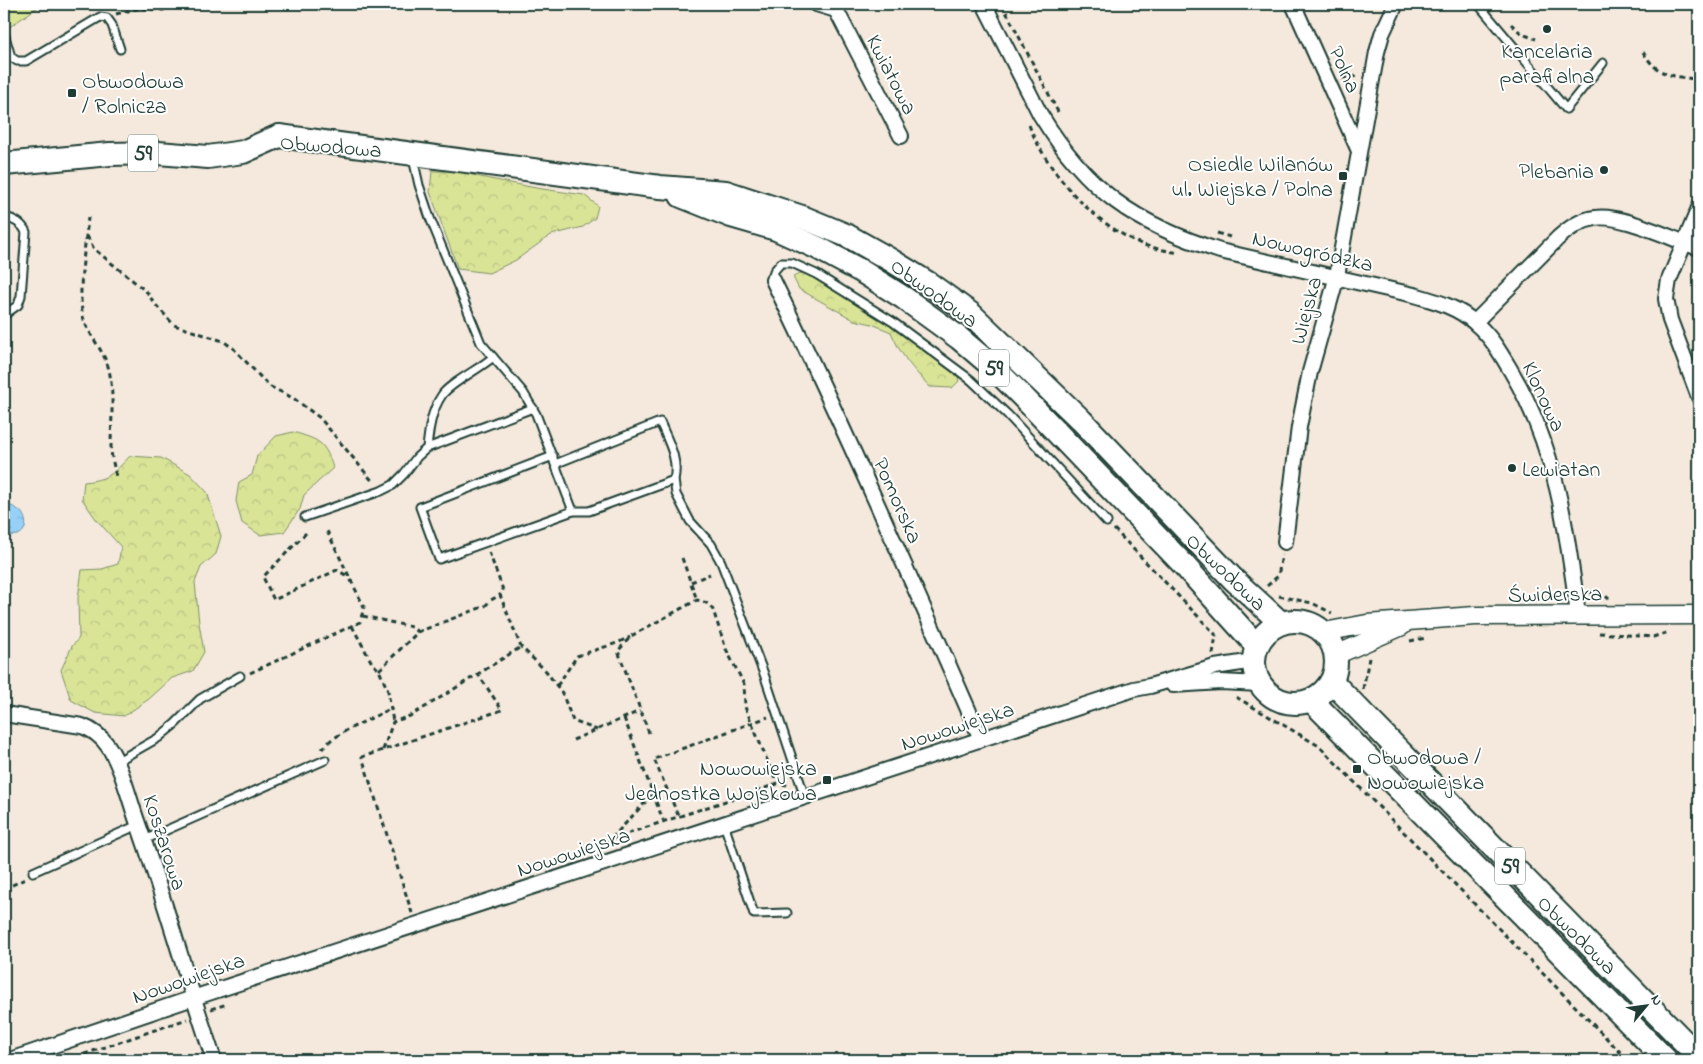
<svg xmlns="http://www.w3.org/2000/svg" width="1703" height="1064" viewBox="0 0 1703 1064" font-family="'Indie Flower',sans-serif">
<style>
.forest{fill:url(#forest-crowns);stroke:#7c9066}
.garden{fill:#d9e497;stroke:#7c9066}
.water{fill:url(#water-ripples);stroke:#6896aa}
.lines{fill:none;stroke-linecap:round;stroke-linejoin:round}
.service-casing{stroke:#1f3d34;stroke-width:11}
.minor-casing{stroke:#1f3d34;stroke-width:18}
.tertiary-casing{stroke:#1f3d34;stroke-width:21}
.primary-casing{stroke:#1f3d34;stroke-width:26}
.path{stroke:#1f3d34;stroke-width:3;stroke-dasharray:5 4;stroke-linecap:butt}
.service{stroke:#fff;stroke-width:7}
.minor{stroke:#fff;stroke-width:14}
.tertiary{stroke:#fff;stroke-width:18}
.primary{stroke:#fff;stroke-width:22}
.poi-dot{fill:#1f3d34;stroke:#fff;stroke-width:2}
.labels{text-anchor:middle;stroke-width:4;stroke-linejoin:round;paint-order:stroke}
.shield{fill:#fff;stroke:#627771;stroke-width:1}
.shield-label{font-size:21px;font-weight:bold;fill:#1f3d34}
.poi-label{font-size:22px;fill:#1f3d34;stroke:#fff;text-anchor:start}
.street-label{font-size:22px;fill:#1f3d34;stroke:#fff}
</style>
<defs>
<pattern id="forest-crowns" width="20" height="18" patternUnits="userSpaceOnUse" patternTransform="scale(1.25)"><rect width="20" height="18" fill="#d9e497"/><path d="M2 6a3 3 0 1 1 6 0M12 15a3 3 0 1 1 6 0" fill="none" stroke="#bac483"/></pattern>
<pattern id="water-ripples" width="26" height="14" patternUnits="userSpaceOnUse" patternTransform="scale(1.25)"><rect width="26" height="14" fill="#98d1f8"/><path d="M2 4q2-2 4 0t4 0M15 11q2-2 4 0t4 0" fill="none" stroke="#83b4d5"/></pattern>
</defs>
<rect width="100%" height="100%" fill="#f4e9dc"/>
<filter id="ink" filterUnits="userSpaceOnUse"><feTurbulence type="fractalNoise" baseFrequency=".02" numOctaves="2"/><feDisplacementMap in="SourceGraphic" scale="10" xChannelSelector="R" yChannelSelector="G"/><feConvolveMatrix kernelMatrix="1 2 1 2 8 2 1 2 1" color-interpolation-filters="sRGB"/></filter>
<g filter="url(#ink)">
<g class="forest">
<path d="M432 171H459L480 177 536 188 584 195 598 206 595 218 583 227 551 235 516 260 489 273 458 269 430 192Z"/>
<path d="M805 271 816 277 827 287 897 322 938 349 956 369 959 381 952 388 930 387C912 368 901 356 891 332L872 324 854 320 799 289 793 277Z"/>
<path d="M293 432C319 440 325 441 333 468L304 495 300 509 284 532 260 535 242 523 236 501 239 482 252 475 257 456 276 436Z"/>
<path d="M130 456 161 458 190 474 207 492 221 536 216 554 201 567 195 582 199 623 204 652 193 671 172 678 149 699 124 716 95 713 71 700 61 670 72 646 79 638 78 598 82 570 102 569 118 564 121 547 96 519 82 499 84 482C109 479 113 474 130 456Z"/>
</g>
<path class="garden" d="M4 4H42L4 31Z"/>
<path class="water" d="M4 503C9 505 18 508 22 513 32 528 20 541 4 533Z"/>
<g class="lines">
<defs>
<g id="service">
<path d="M1478 4 1566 109 1603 63"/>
<path d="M4 33 11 57 17 61H26L100 17 107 18 112 25 120 49"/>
<path d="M413 158 419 185 430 218 481 343 523 392 536 414 555 464 660 422C668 441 679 459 674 480"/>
<path d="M4 217C14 219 22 223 26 232L21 296 18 305 4 315"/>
<path d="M773 280 774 271 781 263H792L816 274 893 322 971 380 1008 415 1107 522"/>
<path d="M427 448C429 430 431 411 442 395 450 383 480 369 493 357"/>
<path d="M553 456 420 507 439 559 573 511H589L674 480 676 494 690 521 711 544 721 562 764 674 805 797"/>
<path d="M555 464 573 511"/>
<path d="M305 517 381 491 393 485 404 474 417 457 427 448 533 408"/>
<path d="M116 762 158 738 175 724 200 699 240 676"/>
<path d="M724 824 754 914 787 913"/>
<path d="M144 840 325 760"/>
<path d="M33 872 138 825"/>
</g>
<g id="minor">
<path d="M816 4 836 10"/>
<path d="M833 4 901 136"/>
<path d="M984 4 1040 114C1087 191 1135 224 1220 251L1414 295C1435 301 1458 307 1475 323 1491 336 1501 354 1511 371 1556 447 1567 529 1578 615"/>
<path d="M1293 4 1359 151"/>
<path d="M1699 208 1669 280 1666 299 1670 320 1699 397"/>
<path d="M773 280C846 431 914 585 981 739"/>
<path d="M1475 322 1558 238C1569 228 1580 220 1595 218 1620 213 1674 240 1699 248"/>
<path d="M1285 542 1299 427 1310 372 1337 276 1377 52 1382 34 1396 4"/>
<path d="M1173 685 1221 682 1260 684"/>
<path d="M4 714 82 726C93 730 101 736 108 746 121 765 129 798 137 821 165 900 187 981 214 1060"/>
<path d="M10 1060 193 998 1134 689 1150 686 1215 667 1254 661"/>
</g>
<g id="tertiary">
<path d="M1324 632 1367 624 1475 616 1699 615"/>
<path d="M1336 655 1402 626"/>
</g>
<g id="primary">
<path d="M4 164 110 154 158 153 208 157 243 152 279 136 660 187 726 192 802 217 848 236 889 259 928 283 971 314 1081 420 1234 580 1281 623"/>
<path d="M681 196 731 216 776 229 818 248 861 271 904 298 959 338 993 367 1023 397 1182 563 1257 646"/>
<circle cx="1295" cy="662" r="41"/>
<path d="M1332 682 1699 1057"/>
<path d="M1311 700 1666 1060"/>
</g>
</defs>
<use href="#service" class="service-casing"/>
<use href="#minor" class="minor-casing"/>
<use href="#tertiary" class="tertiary-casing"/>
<use href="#primary" class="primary-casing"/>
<g class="path">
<path d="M1002 4 1058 112"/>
<path d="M116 14 140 8 163 10 173 4"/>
<path d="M1511 24 1522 34 1536 39"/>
<path d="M1643 52C1659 78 1672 75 1699 80"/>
<path d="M1342 78 1358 76"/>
<path d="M1029 125C1047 171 1090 220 1135 241 1148 248 1164 250 1179 253"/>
<path d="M88 217C86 244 76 295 84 320 91 339 107 354 110 375 114 400 111 423 111 448 111 458 115 468 116 478"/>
<path d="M1217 233 1230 237"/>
<path d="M87 236 94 249 147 292 154 303 174 325 223 341 233 348 269 386 293 398 320 418 374 483"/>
<path d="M1694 409 1699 423"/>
<path d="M1114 529 1216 635"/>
<path d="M306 533 263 577 274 600 337 570 349 577"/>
<path d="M489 552 503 590 500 595 521 647 546 671 562 693 573 721 597 730"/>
<path d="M682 558 697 600"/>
<path d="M691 582 710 574"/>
<path d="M1267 586 1278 576 1282 555"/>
<path d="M1589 592 1603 594 1609 599"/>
<path d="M1279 596 1312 603 1332 613"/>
<path d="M363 616 412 627 418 632"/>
<path d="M352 626 372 663 379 670 388 691 393 722"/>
<path d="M1599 633 1653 637 1669 632"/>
<path d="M1410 641 1426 638"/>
<path d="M1213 654 1216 635"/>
<path d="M379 670 418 632 485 606 491 600 500 595"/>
<path d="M250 673 360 622 364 607 326 529"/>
<path d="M557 686 577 656 617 643 630 637"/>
<path d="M1363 689 1369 658"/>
<path d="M1236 697 1319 746 1628 1060"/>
<path d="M624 718 663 820"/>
<path d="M649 733 618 651 631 636 697 600C705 602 709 603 713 610L726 649 744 684 745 707 777 784"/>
<path d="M573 740 640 711"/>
<path d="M322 749 331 740 347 730 392 708"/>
<path d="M383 750 393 722 410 716 427 706 521 647"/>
<path d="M678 815 654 759 768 717"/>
<path d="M611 839 777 784 791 785"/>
<path d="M598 850 611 839 653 794"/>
<path d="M4 889 25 879"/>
<path d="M412 913 362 757 502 710 478 674"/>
<path d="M211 1009 227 1004"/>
<path d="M67 1060 187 1019"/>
</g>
<use href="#service" class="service"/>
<use href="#minor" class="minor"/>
<use href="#tertiary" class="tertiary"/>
<use href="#primary" class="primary"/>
</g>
</g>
<g class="poi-dot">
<circle cx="1547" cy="29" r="5"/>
<rect x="67" y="88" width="10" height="10" rx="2.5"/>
<circle cx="1604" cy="170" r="5"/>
<rect x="1338" y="171" width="10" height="10" rx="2.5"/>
<circle cx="1512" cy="468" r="5"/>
<rect x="1352" y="764" width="10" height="10" rx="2.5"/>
<rect x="822" y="775" width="10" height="10" rx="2.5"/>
</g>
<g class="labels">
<g class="shield">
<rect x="128" y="134.5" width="30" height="37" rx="4"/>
<rect x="979" y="349.5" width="30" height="37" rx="4"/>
<rect x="1495" y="847.5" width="30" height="37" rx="4"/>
</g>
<g class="shield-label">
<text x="143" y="160">59</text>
<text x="994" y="375">59</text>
<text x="1510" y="873">59</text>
</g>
<g class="poi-label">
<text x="1547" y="58" text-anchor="middle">Kancelaria<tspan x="1547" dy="25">parafialna</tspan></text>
<text x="82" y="88">Obwodowa<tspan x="82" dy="25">/ Rolnicza</tspan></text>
<text x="1333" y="171" text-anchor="end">Osiedle Wilanów<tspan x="1333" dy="25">ul. Wiejska / Polna</tspan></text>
<text x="1594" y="178" text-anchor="end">Plebania</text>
<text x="1522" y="476">Lewiatan</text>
<text x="1367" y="764">Obwodowa /<tspan x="1367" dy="25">Nowowiejska</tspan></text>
<text x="817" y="775" text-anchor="end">Nowowiejska<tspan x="817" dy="25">Jednostka Wojskowa</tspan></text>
</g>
<g class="street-label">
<text transform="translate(1346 69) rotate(66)" y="8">Polna</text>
<text transform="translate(893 74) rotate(63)" y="8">Kwiatowa</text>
<text transform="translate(331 145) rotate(5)" y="8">Obwodowa</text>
<text transform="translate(1313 250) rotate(13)" y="8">Nowogródzka</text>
<text transform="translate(935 292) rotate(36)" y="8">Obwodowa</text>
<text transform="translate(1305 310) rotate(-75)" y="8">Wiejska</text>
<text transform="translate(1545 396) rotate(65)" y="8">Klonowa</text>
<text transform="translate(899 500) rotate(66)" y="8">Pomorska</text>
<text transform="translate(1227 571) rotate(44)" y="8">Obwodowa</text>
<text transform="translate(1555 593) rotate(-1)" y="8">Świderska</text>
<text transform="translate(957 725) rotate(-18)" y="8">Nowowiejska</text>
<text transform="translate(166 842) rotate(72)" y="8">Koszarowa</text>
<text transform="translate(573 851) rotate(-18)" y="8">Nowowiejska</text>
<text transform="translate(1578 934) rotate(45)" y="8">Obwodowa</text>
<text transform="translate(188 977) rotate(-19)" y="8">Nowowiejska</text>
</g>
</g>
<rect width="1703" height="1064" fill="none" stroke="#fff" stroke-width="20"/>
<rect x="10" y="10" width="1683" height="1044" fill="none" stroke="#1f3d34" stroke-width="2" filter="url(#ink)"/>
<g transform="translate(1646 1006) rotate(61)" stroke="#ffffff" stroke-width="4" paint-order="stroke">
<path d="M0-4L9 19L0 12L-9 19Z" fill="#1f3d34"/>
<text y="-8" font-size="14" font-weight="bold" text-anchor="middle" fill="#1f3d34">N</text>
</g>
</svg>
